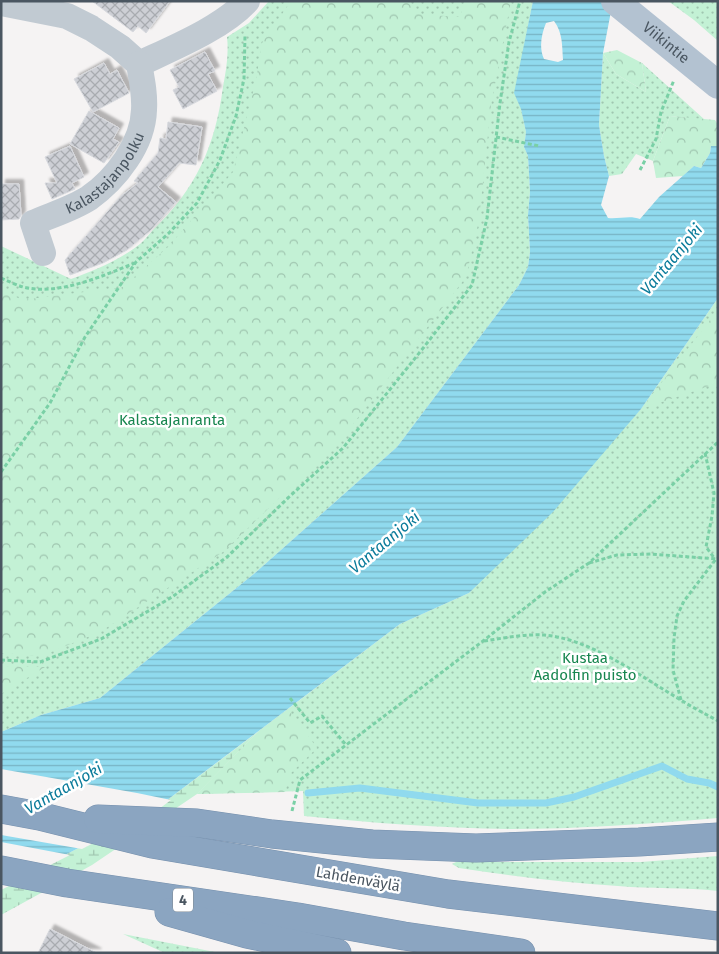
<svg xmlns="http://www.w3.org/2000/svg" width="719" height="954" viewBox="0 0 719 954" font-family="'Fira Sans',sans-serif">
<style>
.green{fill:url(#green-dots)}
.forest{fill:url(#forest-crowns)}
.wetland{fill:url(#wetland-marsh)}
.water{fill:url(#water-rules);fill-rule:evenodd}
.pier{fill:#f5f3f3}
.lines{fill:none;stroke-linecap:round;stroke-linejoin:round}
.stream{stroke:#90daee;stroke-width:7}
.building{fill:url(#building-cross-hatch);stroke:#d7d9de;filter:url(#shadow)}
.highway-casing{stroke:#7690ad;stroke-width:29}
.path{stroke:#7ad0a6;stroke-width:3;stroke-dasharray:4 2.5;stroke-linecap:butt}
.minor{stroke:#c1cad2;stroke-width:26}
.major{stroke:#b3c2d1;stroke-width:28}
.highway{stroke:#8ba5c1;stroke-width:28}
.labels{text-anchor:middle;stroke-width:5;stroke-linejoin:round;paint-order:stroke}
.shield{fill:#fff;stroke:#808990;stroke-width:1}
.shield-label{font-size:14px;font-weight:bold;fill:#4a5661}
.street-label{font-size:15px;fill:#4a5661;stroke:#fff}
.park-label{font-size:15px;fill:#17864f;stroke:#fff}
.water-label{font-size:16px;font-style:italic;fill:#0c7c9b;stroke:#fff}
</style>
<defs>
<pattern id="green-dots" width="8" height="8" patternUnits="userSpaceOnUse" patternTransform="scale(1.25)"><rect width="8" height="8" fill="#c3f1d5"/><path d="M2 2h.1M6 6h.1" fill="none" stroke="#a0c6b0" stroke-width="1.8" stroke-linecap="round"/></pattern>
<pattern id="forest-crowns" width="20" height="18" patternUnits="userSpaceOnUse" patternTransform="scale(1.25)"><rect width="20" height="18" fill="#c3f1d5"/><path d="M2 6a3 3 0 1 1 6 0M12 15a3 3 0 1 1 6 0" fill="none" stroke="#a0c6b0"/></pattern>
<pattern id="wetland-marsh" width="20" height="14" patternUnits="userSpaceOnUse" patternTransform="scale(1.25)"><rect width="20" height="14" fill="#c3f1d5"/><path d="M1 5h8M5 5V1M11 12h8M15 12V8" fill="none" stroke="#a0c6b0"/></pattern>
<pattern id="water-rules" width="6" height="5" patternUnits="userSpaceOnUse" patternTransform="scale(1.25)"><rect width="6" height="5" fill="#90daee"/><path d="M0 2.5h6" fill="none" stroke="#78b4c4"/></pattern>
<pattern id="building-cross-hatch" width="8" height="8" patternUnits="userSpaceOnUse" patternTransform="scale(1.25)"><rect width="8" height="8" fill="#cdcfd5"/><path d="M0 0l8 8M0 8l8-8" fill="none" stroke="#a8abb0"/></pattern>
<filter id="shadow"><feDropShadow dx="4.5" dy="-4.5" stdDeviation="1" flood-color="#0004"/></filter>
</defs>
<rect width="100%" height="100%" fill="#f5f3f3"/>
<g class="green">
<path d="M269 1H533L515 93 521 108 526 132 524 147 528 156 530 192 528 215 530 252 528 267 519 285 397 447 255 573 100 698 41 715 1 732V246L71 279C91 272 119 260 136 247 142 243 147 237 152 231 196 189 215 147 223 87 226 71 229 54 227 37L249 23Z"/>
<path d="M668 1H718V41L694 20Z"/>
<path d="M603 53 616 74 646 92 642 63 705 120 670 116 653 161 636 154 622 174 609 176 604 156 599 125Z"/>
<path d="M718 298V818C648 824 579 829 509 829 440 828 372 823 304 816L303 791 197 794 259 731 400 624 469 593 641 409Z"/>
<path d="M718 856V891C685 887 652 889 618 886 565 883 512 876 459 868L452 864 456 862H641Z"/>
<path d="M123 934 220 953H165Z"/>
</g>
<g class="forest">
<path d="M291 1H408L417 14 459 17 467 1H511L491 105 479 220 466 277 343 437 223 552 100 632 41 656 1 653V289L22 300 123 287 169 246 233 172 256 80 262 43Z"/>
<path d="M617 50 642 63 646 92 616 74 603 53Z"/>
<path d="M670 116 715 120 718 125V146H711L710 153 701 168 694 166 683 176 656 178 653 161Z"/>
<path d="M718 310V383L641 409Z"/>
<path d="M1 666 45 667 1 694Z"/>
<path d="M288 709 317 748 291 773 285 792 197 794 259 731Z"/>
</g>
<path class="wetland" d="M259 731 197 794 92 865 1 915V888L158 807Z"/>
<path class="water" d="M533 1H613L603 53 599 125 604 156 609 176 601 205 608 218C620 219 630 215 640 219L659 197 694 166 701 168 710 153 711 146H718V298L641 409 553 512 469 593 400 624 158 807 1 888V732L41 715 100 698 255 573 397 447 519 285 528 267 530 252 528 215 530 192 528 156 524 147 526 132 521 109 514 93ZM554 21C563 33 562 46 563 60L558 62 544 59C539 48 541 35 546 23Z"/>
<g class="pier">
<path d="M1 769 137 793 171 800 159 809 82 849 1 835Z"/>
<path d="M1 842 70 855 1 890Z"/>
</g>
<g class="lines">
<path class="stream" d="M308 793 360 788 478 803H546L574 797 662 766 687 779 709 783 718 787"/>
</g>
<g class="building">
<path d="M92 1H170L146 33 138 26 133 32Z"/>
<path d="M205 52 215 71 208 74 217 91 183 109 173 90 179 87 170 70Z"/>
<path d="M104 63 110 74 117 70 129 93 93 112 74 79Z"/>
<path d="M89 111 119 128 113 139 119 142 104 163 70 144Z"/>
<path d="M168 122 202 127 196 165 179 163 158 187 176 202 151 230 127 250 103 263 70 275 65 260 121 196 138 183 134 181 158 153 160 138 166 139Z"/>
<path d="M70 146 84 177 72 183 75 189 52 199 45 183H57L45 157Z"/>
<path d="M1 184H19L21 215 19 219 1 220Z"/>
<path d="M50 929 97 953H38Z"/>
</g>
<g class="lines">
<defs>
<g id="highway">
<path d="M1 809 39 816 152 844 448 894 718 926"/>
<path d="M98 819 197 823 272 834 372 844 476 848 639 842 718 837"/>
<path d="M1 870 67 883 298 917 404 936 521 953"/>
<path d="M169 912 247 934 337 953"/>
</g>
</defs>
<use href="#highway" class="highway-casing"/>
<g class="path">
<path d="M496 137 539 146"/>
<path d="M640 170 656 139 661 112 674 80"/>
<path d="M1 278C8 281 16 285 23 287 59 296 102 276 135 263"/>
<path d="M705 453 714 493 712 516 706 547 715 559"/>
<path d="M1 472 50 403 85 337 136 262 169 233 197 203 220 160 236 116 244 79 245 35"/>
<path d="M589 563 617 555 651 554 717 559"/>
<path d="M484 641C504 638 524 634 544 635 592 639 641 677 681 700 693 708 706 714 718 721"/>
<path d="M1 660 40 662 101 639 172 597 227 557 289 497 343 448 424 347 472 285 487 218 500 103 509 42 520 1"/>
<path d="M290 698 310 723 322 716 346 745"/>
<path d="M681 700 673 670 674 638 677 616 684 601 716 559"/>
<path d="M292 811 300 780 483 641 545 592 589 563 718 442"/>
</g>
<g class="minor">
<path d="M1 3 67 16 91 28 120 47 139 64C173 48 222 28 247 1"/>
<path id="s1" d="M43 253 33 223C51 215 72 209 89 198 116 179 143 144 144 110 145 94 142 80 139 64"/>
</g>
<path class="major" id="s2" d="M615 1 718 85"/>
<use href="#highway" class="highway"/>
</g>
<g class="labels">
<rect class="shield" x="173" y="888.5" width="20" height="23" rx="4"/>
<g class="shield-label">
<text x="183" y="905">4</text>
</g>
<g class="street-label">
<text dy="5" stroke="none"><textPath href="#s2" startOffset="66">Viikintie</textPath></text>
<text dy="5" stroke="none"><textPath href="#s1" startOffset="122">Kalastajanpolku</textPath></text>
<text transform="translate(358 879) rotate(10)" y="5">Lahdenväylä</text>
</g>
<g class="park-label">
<text x="172" y="425">Kalastajanranta</text>
<text x="585" y="663">Kustaa<tspan x="585" dy="17">Aadolfin puisto</tspan></text>
</g>
<g class="water-label">
<text transform="translate(671 259) rotate(-50)" y="6">Vantaanjoki</text>
<text transform="translate(384 542) rotate(-40)" y="6">Vantaanjoki</text>
<text transform="translate(63 788) rotate(-30)" y="6">Vantaanjoki</text>
</g>
</g>
<rect width="719" height="954" fill="none" stroke="#4a5661" stroke-width="5"/>
</svg>
